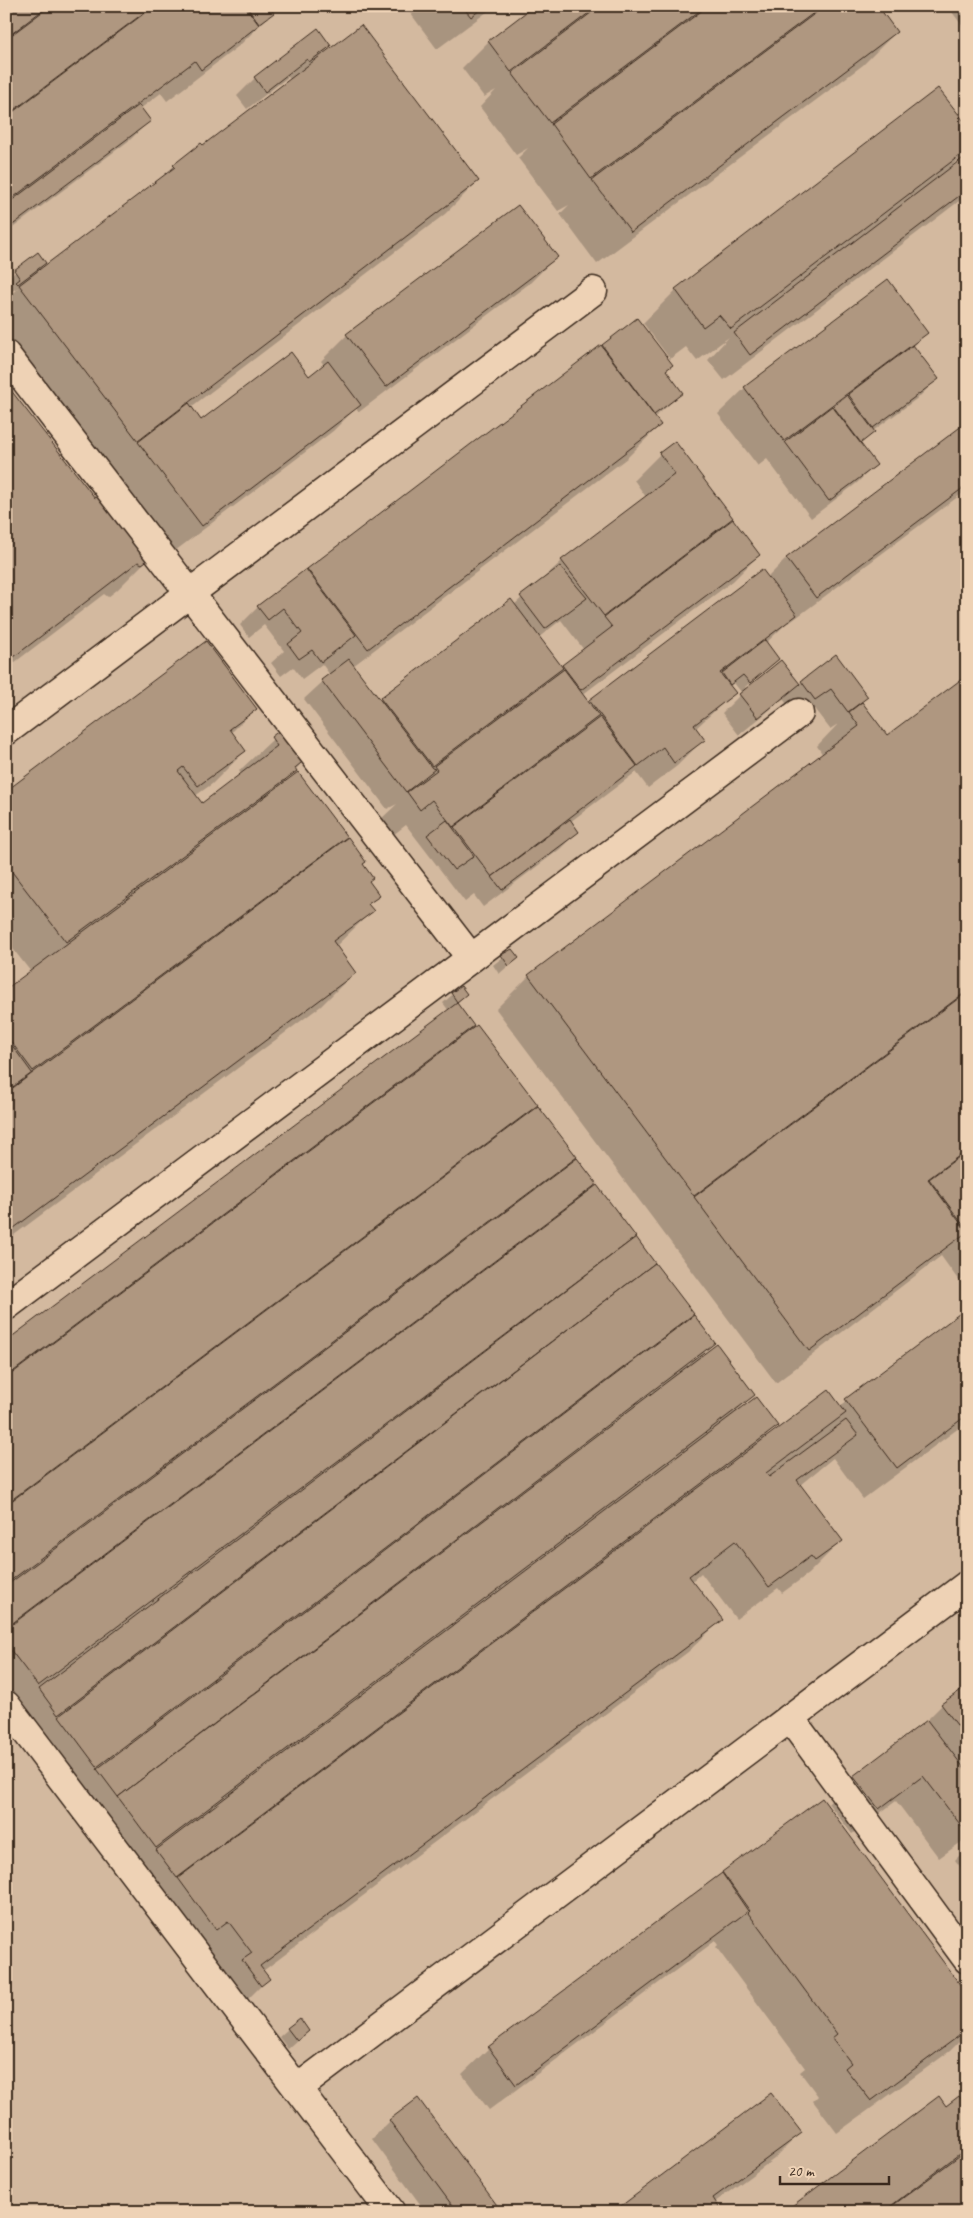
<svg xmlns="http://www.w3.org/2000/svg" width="973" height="2218" viewBox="0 0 973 2218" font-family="Caveat,sans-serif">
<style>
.built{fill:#d3b99f}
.shadow{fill:#0003;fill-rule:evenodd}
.building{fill:#af9780;stroke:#3b2a1e}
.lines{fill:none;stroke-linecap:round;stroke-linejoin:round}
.minor-casing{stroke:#3b2a1e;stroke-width:31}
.minor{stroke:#eed2b5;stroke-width:28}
</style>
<rect width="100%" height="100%" fill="#e3c8ac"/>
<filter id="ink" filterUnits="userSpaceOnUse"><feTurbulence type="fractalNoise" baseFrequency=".02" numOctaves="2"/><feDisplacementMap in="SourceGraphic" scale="10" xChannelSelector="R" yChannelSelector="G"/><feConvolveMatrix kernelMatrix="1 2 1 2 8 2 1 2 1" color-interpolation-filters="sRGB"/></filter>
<g filter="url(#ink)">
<rect class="built" x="6" y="6" width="961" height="2206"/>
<g class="shadow">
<path d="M6 6H268L272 13 240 45 167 101 161 93 140 109 149 121 131 139 6 233Z"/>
<path d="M405 6H495L437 49Z"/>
<path d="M536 6H877L896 32 863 65 597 264 560 214 569 205 558 211 518 158 528 148 516 155 480 107 496 90 484 97 462 68 488 42Z"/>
<path d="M951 6H967V32L949 8Z"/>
<path d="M330 45 320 58 478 181 445 214 191 407 201 421 309 377 324 365 321 361 347 335 556 257 530 283 359 412 356 408 333 431 175 551 111 468 104 473 6 344V299L18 288 9 292 12 288 6 280 37 254 45 263 36 273 161 178 174 166 203 147 291 80 288 77 247 109 237 96 255 78Z"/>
<path d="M938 90 967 127V151L951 167 967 157V195L724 380 708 360 729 337 697 361 686 347 670 359 643 323 676 290Z"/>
<path d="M888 281 926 333 913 347 937 379 919 397 873 431 860 444 875 465 857 483 811 518 767 459 758 466 718 414 745 388Z"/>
<path d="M603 346 665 370 682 393 654 418 660 425 627 458 353 666 379 701 514 605 562 561 646 497 634 480 660 454 731 518 722 529 759 555 733 581 582 695 588 703 762 571 767 578 786 559 967 423V490L789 623 788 622 766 643 778 659 745 687 747 689 799 684 836 656 861 702 887 736 967 677V1275L959 1281 941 1256 776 1383 496 1009 529 976 823 755 817 746 838 724 830 729 812 706 797 717 783 699 739 735 722 713 742 693 734 683 729 686 734 693 695 729 703 740 677 766 648 788 636 772 570 822 578 831 560 849 483 907 474 895 465 902 406 825 393 835 381 819 397 804 387 809 304 699 330 675 322 664 302 679 293 667 281 676 271 663 284 651 264 625 249 637 240 625 258 607ZM561 620 584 650 561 667 538 638Z"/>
<path d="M6 386 95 500 150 557 117 590 108 597 104 594 6 669Z"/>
<path d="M255 709 231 733 245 751 212 784 195 796 202 805 242 775 239 771 285 728 306 758 286 780 345 837 335 846 361 864 368 882 378 895 368 905 372 911 335 947 354 973 321 1006 6 1241V991L31 972 6 940V792Z"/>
<path d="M511 951 517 958 499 974 493 965Z"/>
<path d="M460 988 465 994 456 1004 536 1105 526 1115 538 1108 595 1183 585 1193 597 1187 692 1314 682 1324 714 1343 701 1356 753 1395 737 1411 776 1425 762 1441 839 1407 967 1309V1422L863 1499 833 1458 800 1485 841 1541 808 1574 782 1593 778 1588 736 1619 701 1573 692 1581 721 1620 688 1652 263 1971 268 1979 235 2012 194 1953 183 1962 124 1884 133 1874 6 1717V1343L449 1011 443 1003Z"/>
<path d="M967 1694V1838L939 1858 896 1801 852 1834 828 1803 854 1777 921 1726 942 1705Z"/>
<path d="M967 1848V1875L955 1860Z"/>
<path d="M723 1873 967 1997V2034L950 2051 837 2133 813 2101 818 2096 800 2072 805 2068 716 1947 718 1945 715 1941 489 2110 462 2074 489 2048Z"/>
<path d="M288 2029 308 2031 288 2049 279 2037Z"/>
<path d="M946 2107 967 2108V2127L964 2130 967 2135V2148L961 2154 967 2212H787Z"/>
<path d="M390 2121 501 2212H426L372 2139Z"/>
<path d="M800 2133 774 2159 715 2202 615 2212Z"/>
</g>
<g class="building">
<path d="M6 6H48L6 38Z"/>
<path d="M50 6H153L6 116V39Z"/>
<path d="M154 6H245L259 25 201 70 195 61 6 203V117Z"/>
<path d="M246 6H269L274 13 259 24Z"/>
<path d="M462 6H485L471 17Z"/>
<path d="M534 6H598L511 72 488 41Z"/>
<path d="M600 6H706L550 123 512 73Z"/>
<path d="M708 6H823L591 179 551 124Z"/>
<path d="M825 6H878L897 32 631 232 592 180Z"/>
<path d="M361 25 479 181 138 441 19 285 175 167 173 165 201 143 203 145Z"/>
<path d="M318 28 331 46 309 62 307 59 265 92 254 77Z"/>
<path d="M938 88 967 125V150L731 329 719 315 703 327 675 289Z"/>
<path d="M139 105 151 121 6 230V211L10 208 7 204Z"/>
<path d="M967 155V190L750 355 734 333Z"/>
<path d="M518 205 558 257 386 387 346 334Z"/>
<path d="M38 252 46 263 18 284 16 282 20 279 14 270Z"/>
<path d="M888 279 928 333 784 441 744 387Z"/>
<path d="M637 318 673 365 666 370 683 393 654 415 602 345Z"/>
<path d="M601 345 661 425 368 649 307 569Z"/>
<path d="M913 345 939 379 873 428 848 394Z"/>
<path d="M291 352 309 376 328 361 361 405 202 526 138 442 189 403 201 420Z"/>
<path d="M6 384 95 498 102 493 152 557 142 564 138 562 6 663Z"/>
<path d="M847 395 875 432 861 443 833 406Z"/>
<path d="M832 406 877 465 829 501 785 442Z"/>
<path d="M967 422V485L816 598 786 558Z"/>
<path d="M675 441 733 518 604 616 561 560 675 474 659 453Z"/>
<path d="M733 519 760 555 581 690 562 665 612 627 604 617Z"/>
<path d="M560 566 587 598 545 629 520 596Z"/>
<path d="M306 569 356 635 321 662 312 650 299 659 288 644 302 633 283 608 268 620 257 606Z"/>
<path d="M762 569 797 615 720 673 736 693 694 725 705 740 674 763 663 747 638 766 589 700Z"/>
<path d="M511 599 563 668 432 766 380 698Z"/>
<path d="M765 640 779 659 750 683 743 675 730 685 722 673Z"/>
<path d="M206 641 257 709 230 729 246 751 198 786 183 767 178 771 202 803 277 746 271 737 285 726 307 758 295 768 297 771 66 942 6 864V791Z"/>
<path d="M836 654 868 697 848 712 831 689 815 700 801 681Z"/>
<path d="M349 659 432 768 435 769 406 792 321 680Z"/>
<path d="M781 660 800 684 758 718 739 694Z"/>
<path d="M564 669 599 716 453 827 432 800 420 810 407 792 437 770 434 766Z"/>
<path d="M967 675V991L694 1196 528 975 859 726 849 712 862 702 887 735Z"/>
<path d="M600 717 637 766 492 877 454 827Z"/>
<path d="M298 772 347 837 33 1071 6 1035V989Z"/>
<path d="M570 819 579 832 502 890 492 877Z"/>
<path d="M447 820 474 856 454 870 427 835Z"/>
<path d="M348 837 366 862 363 864 373 878 369 881 380 896 368 904 374 911 333 941 356 973 6 1234V1093Z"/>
<path d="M512 949 519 958 509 966 501 955Z"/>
<path d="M461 986 467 994 457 1002 451 993Z"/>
<path d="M967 992V1150L928 1179 967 1232 809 1351 694 1197Z"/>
<path d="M457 1003 474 1026 6 1377V1341Z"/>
<path d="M477 1025 538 1105 6 1504V1378Z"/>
<path d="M6 1037 32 1073 6 1092Z"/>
<path d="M538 1106 577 1157 6 1584V1505Z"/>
<path d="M967 1151V1230L929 1179Z"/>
<path d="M577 1158 597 1184 6 1628V1586Z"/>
<path d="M597 1185 636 1237 38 1686 6 1644V1629Z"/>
<path d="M636 1237 655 1263 58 1715 39 1689Z"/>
<path d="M655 1263 694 1314 97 1767 59 1716Z"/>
<path d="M967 1308V1415L897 1468 845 1399Z"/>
<path d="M694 1315 715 1343 118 1797 97 1769Z"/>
<path d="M717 1344 755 1395 156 1848 118 1797Z"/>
<path d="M829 1390 846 1413 766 1473 769 1477 846 1420 858 1435 797 1480 843 1541 815 1561 811 1556 769 1587 735 1541 689 1576 723 1620 260 1966 270 1979 261 1986 242 1960 252 1953 228 1921 216 1930 178 1878Z"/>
<path d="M756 1397 778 1426 177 1878 156 1850Z"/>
<path d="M964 1688 967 1692V1738L941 1704Z"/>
<path d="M927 1720 967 1772 966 1832 923 1776 879 1809 853 1776Z"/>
<path d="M822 1798 967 1994V2030L871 2101 845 2068 851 2063 832 2038 837 2034 748 1913 750 1911 747 1907 722 1872Z"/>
<path d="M722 1873 748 1911 516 2085 488 2047Z"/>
<path d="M300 2018 309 2031 297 2041 287 2028Z"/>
<path d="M771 2093 802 2133 713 2198 722 2212H613Z"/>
<path d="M939 2096 946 2106 959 2096 967 2106V2126L964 2128 967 2133V2148L883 2212H784Z"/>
<path d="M418 2098 502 2212H457L389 2120Z"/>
<path d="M967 2150V2212H884Z"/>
</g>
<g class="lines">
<defs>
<g id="minor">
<path d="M6 355 471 958"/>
<path d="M6 731 593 291"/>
<path d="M6 1306 799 713"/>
<path d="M6 1705 391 2212"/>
<path d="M790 1718 967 1959"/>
<path d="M298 2088 967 1585"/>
</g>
</defs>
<use href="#minor" class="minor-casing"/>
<use href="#minor" class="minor"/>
</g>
</g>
<rect width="973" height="2218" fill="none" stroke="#eed2b5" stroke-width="25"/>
<rect x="12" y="12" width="948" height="2193" fill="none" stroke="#3b2a1e" stroke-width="2" filter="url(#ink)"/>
<path d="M780 2176v8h109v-8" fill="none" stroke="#3b2a1e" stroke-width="2.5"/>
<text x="788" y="2176" font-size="15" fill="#3b2a1e" stroke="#eed2b5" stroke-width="4" paint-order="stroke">20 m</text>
</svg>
